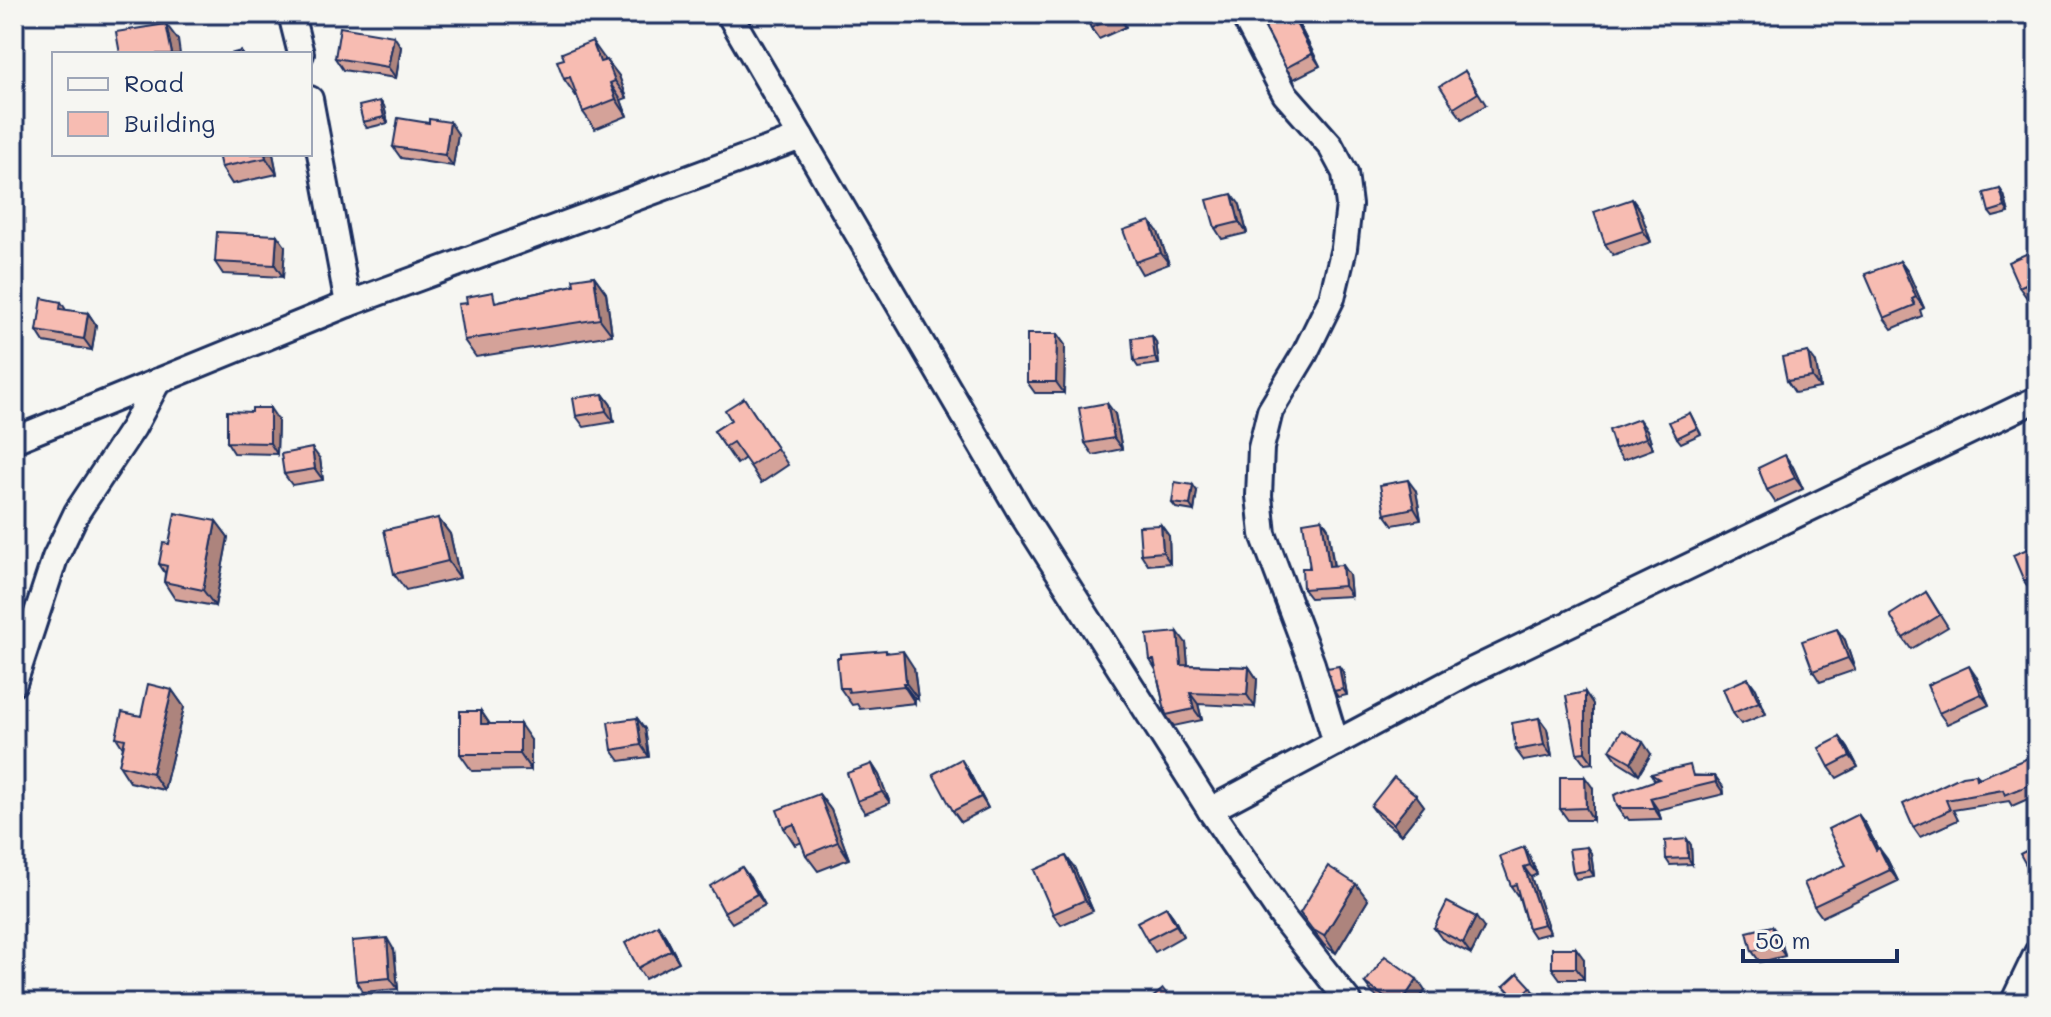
<svg xmlns="http://www.w3.org/2000/svg" width="2051" height="1017" viewBox="0 0 2051 1017" font-family="Mali,sans-serif">
<style>
.lines{fill:none;stroke-linecap:round;stroke-linejoin:round}
.minor-casing{stroke:#1b2f5e;stroke-width:30}
.minor{stroke:#f6f6f2;stroke-width:24}
.wall{fill:#d4a299;stroke:#1b2f5e;stroke-width:2}
.shaded-wall{fill:#ad847d;stroke:#1b2f5e;stroke-width:2}
.building{fill:#f7bcb2;stroke:#1b2f5e;stroke-width:2}
</style>
<rect width="100%" height="100%" fill="#f6f6f2"/>
<filter id="ink" filterUnits="userSpaceOnUse"><feTurbulence type="fractalNoise" baseFrequency=".0125" numOctaves="2"/><feDisplacementMap in="SourceGraphic" scale="16" xChannelSelector="R" yChannelSelector="G"/><feConvolveMatrix kernelMatrix="1 2 1 2 8 2 1 2 1" color-interpolation-filters="sRGB"/></filter>
<g filter="url(#ink)">
<g class="lines">
<defs>
<g id="minor">
<path d="M291 14 301 54"/>
<path d="M729 14 1021 513 1210 810 1284 919 1350 1003"/>
<path d="M1243 14 1285 94 1330 145 1345 173 1349 205 1344 248 1332 298 1305 353 1270 411 1261 448 1259 496 1263 534 1312 664 1336 743"/>
<path d="M310 99 348 304"/>
<path d="M14 440 348 304 801 137"/>
<path d="M14 683 55 558 77 512 133 428 158 381"/>
<path d="M1210 810 1469 672 2037 399"/>
<path d="M2013 1003 2037 953"/>
</g>
</defs>
<use href="#minor" class="minor-casing"/>
<use href="#minor" class="minor"/>
</g>
<g class="wall">
<path d="M1085 14H1121L1126 27 1099 39 1091 28Z"/>
<path d="M1297 21 1320 66 1294 79 1286 68Z"/>
<path d="M401 47 396 78 343 70 335 58Z"/>
<path d="M604 58 619 76 627 98 621 100 627 116 595 129 583 112 577 96H576L564 79Z"/>
<path d="M1465 71 1486 105 1462 119 1454 108Z"/>
<path d="M380 101 384 106 388 123 367 128 363 122Z"/>
<path d="M458 134 453 166 401 158 393 147Z"/>
<path d="M273 154 277 174 232 184 221 167Z"/>
<path d="M2000 189 2004 195 2009 213 1993 217 1989 212Z"/>
<path d="M1632 199 1640 210 1651 242 1613 255 1605 244Z"/>
<path d="M1240 205 1247 233 1222 239 1215 228Z"/>
<path d="M1158 232 1169 264 1142 274 1135 262Z"/>
<path d="M285 246 283 277 223 274 215 262Z"/>
<path d="M2037 249V294L2027 298 2019 287Z"/>
<path d="M1900 261 1908 272 1924 308 1920 310 1922 316 1892 329 1884 318Z"/>
<path d="M594 276 606 293 612 335 476 357 464 340 499 301 574 285Z"/>
<path d="M61 302 66 310 88 313 96 325 92 350 44 342 37 331Z"/>
<path d="M1057 334 1065 345 1064 393H1035L1027 382Z"/>
<path d="M1152 336 1156 342 1159 364 1138 367 1134 361Z"/>
<path d="M1816 363 1820 388 1795 393 1787 381Z"/>
<path d="M603 394 611 405 614 422 584 427 576 416Z"/>
<path d="M744 398 788 465 761 483 745 458 737 464 714 431 731 420Z"/>
<path d="M1690 413 1701 434 1681 443 1677 438Z"/>
<path d="M1115 414 1122 449 1093 455 1085 443Z"/>
<path d="M278 420 277 454 234 453 227 442Z"/>
<path d="M1647 430 1653 449 1623 460 1615 449Z"/>
<path d="M320 459 323 480 292 485 284 474Z"/>
<path d="M1793 467 1803 489 1775 502 1767 490Z"/>
<path d="M1197 491 1194 511 1176 508 1172 503Z"/>
<path d="M1416 491 1421 520 1393 525 1385 514Z"/>
<path d="M438 518 450 534 460 578 406 590 394 574Z"/>
<path d="M1322 519 1328 528 1334 566 1349 575 1351 596 1310 598 1303 589Z"/>
<path d="M216 521 228 537 215 606 175 599 164 582 165 573 159 564 169 544Z"/>
<path d="M1161 525 1169 536 1170 563 1148 565 1141 554Z"/>
<path d="M2037 545V590L2032 592 2024 581Z"/>
<path d="M1926 592 1948 627 1911 649 1903 638Z"/>
<path d="M1845 640 1855 670 1820 682 1813 671Z"/>
<path d="M1186 643 1188 665 1249 667 1257 679 1255 707 1198 704 1202 720 1174 726 1166 715 1156 670 1150 660Z"/>
<path d="M888 652 914 668 918 699H915V703L860 709 857 704 852 705 840 688Z"/>
<path d="M1343 672 1347 695 1338 697 1334 691Z"/>
<path d="M1977 678 1989 705 1947 724 1939 713Z"/>
<path d="M1756 689 1766 714 1741 724 1733 713Z"/>
<path d="M172 690 184 707 164 790 130 782 119 765 123 748 116 737Z"/>
<path d="M1593 704V763L1585 764 1577 753Z"/>
<path d="M481 711 490 724 531 740V770L472 771 460 754Z"/>
<path d="M637 718 645 729 649 757 620 761 612 750Z"/>
<path d="M1539 718 1547 729 1552 756 1524 761 1516 750Z"/>
<path d="M1840 737 1848 748 1858 767 1837 778 1829 767Z"/>
<path d="M1610 750 1651 754 1639 774 1618 761Z"/>
<path d="M872 764 879 775 890 803 865 813 857 801Z"/>
<path d="M2037 768V795L2012 806 2009 801 1953 810 1958 820 1920 837 1913 827 1976 774 1980 778Z"/>
<path d="M968 770 988 808 961 822 953 811Z"/>
<path d="M1651 774 1715 776 1723 787 1724 794 1658 810 1661 819 1629 820 1627 817 1625 818 1617 806 1655 781Z"/>
<path d="M1593 788V820H1568L1560 809Z"/>
<path d="M819 794 831 810 849 859 818 871 806 855 802 842 795 845 784 828Z"/>
<path d="M1416 795 1424 806 1401 835 1379 817 1371 806Z"/>
<path d="M1858 814 1866 825 1878 849 1887 859 1898 881 1822 917 1814 906 1846 865Z"/>
<path d="M1687 839 1691 845 1692 864 1670 865 1666 859Z"/>
<path d="M2037 845V883L2031 874Z"/>
<path d="M1524 847 1530 857 1537 874 1531 877 1550 933 1534 937 1528 928 1518 894 1517 895 1511 886Z"/>
<path d="M1587 847 1591 853 1594 876 1576 879 1573 873Z"/>
<path d="M1074 867 1093 911 1061 925 1053 914Z"/>
<path d="M750 878 765 905 732 923 724 912Z"/>
<path d="M1356 884 1368 900 1336 953 1324 945 1300 913Z"/>
<path d="M1166 907 1174 918 1183 936 1155 952 1147 940Z"/>
<path d="M658 925 666 937 679 962 645 979 638 968Z"/>
<path d="M1434 928H1484L1471 954 1442 939Z"/>
<path d="M1780 937 1785 956 1760 962 1752 951Z"/>
<path d="M394 950 398 989 363 992 356 981Z"/>
<path d="M1584 959V979H1560L1552 968Z"/>
<path d="M1365 983 1425 991 1416 1003H1385L1373 994Z"/>
<path d="M1504 986 1531 987 1535 993 1524 1003H1519Z"/>
</g>
<g class="shaded-wall">
<path d="M1118 14H1121L1126 27 1118 16Z"/>
<path d="M1291 14 1297 21 1320 66 1312 54Z"/>
<path d="M166 24 178 40 180 54H172Z"/>
<path d="M394 36 401 47 396 78 388 67Z"/>
<path d="M592 41 604 58 612 79 600 62Z"/>
<path d="M607 60 619 76 627 98 615 81Z"/>
<path d="M610 83 621 100 627 116 616 99Z"/>
<path d="M380 101 384 106 388 123 384 117Z"/>
<path d="M450 122 458 134 453 166 445 155Z"/>
<path d="M265 154H273L277 174 266 158Z"/>
<path d="M2000 189 2004 195 2009 213 2005 207Z"/>
<path d="M1232 194 1240 205 1247 233 1239 222Z"/>
<path d="M1632 199 1640 210 1651 242 1643 231Z"/>
<path d="M1150 221 1158 232 1169 264 1161 253Z"/>
<path d="M277 235 285 246 283 277 275 265Z"/>
<path d="M1900 261 1908 272 1924 308 1916 297Z"/>
<path d="M594 276 606 293 612 335 600 319Z"/>
<path d="M88 313 96 325 92 350 84 339Z"/>
<path d="M1057 334 1065 345 1064 393 1056 382Z"/>
<path d="M1152 336 1156 342 1159 364 1155 358Z"/>
<path d="M1808 352 1816 363 1820 388 1812 377Z"/>
<path d="M603 394 611 405 614 422 606 411Z"/>
<path d="M1107 403 1115 414 1122 449 1114 438Z"/>
<path d="M270 408 278 420 277 454 270 443Z"/>
<path d="M1639 419 1647 430 1653 449 1646 438Z"/>
<path d="M312 448 320 459 323 480 315 469Z"/>
<path d="M1785 455 1793 467 1803 489 1795 478Z"/>
<path d="M1408 480 1416 491 1421 520 1414 508Z"/>
<path d="M1193 485 1197 491 1194 511 1190 505Z"/>
<path d="M438 518 450 534 460 578 448 561Z"/>
<path d="M1322 519 1328 528 1335 576 1329 566Z"/>
<path d="M216 521 228 537 215 606 203 590Z"/>
<path d="M1161 525 1169 536 1170 563 1163 552Z"/>
<path d="M1342 565 1349 575 1351 596 1344 586Z"/>
<path d="M1837 629 1845 640 1855 670 1848 658Z"/>
<path d="M1178 632 1186 643 1189 676 1181 665Z"/>
<path d="M903 651 914 668 918 699 906 683Z"/>
<path d="M1339 666 1343 672 1347 695 1343 689Z"/>
<path d="M1969 666 1977 678 1989 705 1981 694Z"/>
<path d="M1249 667 1257 679 1255 707 1247 695Z"/>
<path d="M1748 678 1756 689 1766 714 1759 702Z"/>
<path d="M903 683 915 699V703L904 686Z"/>
<path d="M172 690 184 707 164 790 152 773Z"/>
<path d="M1585 692 1593 704V763L1585 752Z"/>
<path d="M1190 693 1198 704 1202 720 1194 709Z"/>
<path d="M481 711 492 728 481 724Z"/>
<path d="M637 718 645 729 649 757 641 745Z"/>
<path d="M1539 718 1547 729 1552 756 1544 745Z"/>
<path d="M520 724 531 740V770L520 754Z"/>
<path d="M1840 737 1848 748 1858 767 1850 756Z"/>
<path d="M1643 742 1651 754 1639 774 1631 762Z"/>
<path d="M961 759 968 770 988 808 981 797Z"/>
<path d="M872 764 879 775 890 803 882 792Z"/>
<path d="M1715 776 1723 787 1724 794 1716 782Z"/>
<path d="M1585 777 1593 788V820L1586 808Z"/>
<path d="M819 794 831 810 849 859 838 842Z"/>
<path d="M1416 795 1424 806 1401 835 1393 824Z"/>
<path d="M1650 798 1658 810 1661 819 1654 808Z"/>
<path d="M1858 814 1866 825 1884 861 1876 850Z"/>
<path d="M1687 839 1691 845 1692 864 1688 858Z"/>
<path d="M1524 847 1530 857 1537 874 1530 865Z"/>
<path d="M1587 847 1591 853 1594 876 1590 870Z"/>
<path d="M1879 848 1887 859 1898 881 1890 870Z"/>
<path d="M1066 856 1074 867 1093 911 1085 900Z"/>
<path d="M742 867 750 878 765 905 757 894Z"/>
<path d="M1524 867 1531 877 1550 933 1544 924Z"/>
<path d="M1356 884 1368 900 1336 953 1324 936Z"/>
<path d="M1166 907 1174 918 1183 936 1176 925Z"/>
<path d="M1476 917 1484 928 1471 954 1463 943Z"/>
<path d="M658 925 666 937 679 962 671 950Z"/>
<path d="M1772 926 1780 937 1785 956 1777 945Z"/>
<path d="M387 938 394 950 398 989 390 978Z"/>
<path d="M1576 948 1584 959V979L1576 968Z"/>
<path d="M1417 979 1425 991 1416 1003H1401Z"/>
</g>
<g class="building">
<path d="M1085 14H1118V16L1091 28Z"/>
<path d="M1280 14H1291L1312 54 1286 68 1263 23Z"/>
<path d="M166 24 172 54H120L116 32Z"/>
<path d="M340 27 394 36 388 67 335 58Z"/>
<path d="M592 41 600 62 607 60 615 81 610 83 616 99 583 112 570 77 564 79 557 61 564 59 562 53Z"/>
<path d="M241 51 242 54H230Z"/>
<path d="M1465 71 1478 93 1454 108 1440 86Z"/>
<path d="M380 101 384 117 363 122 359 106Z"/>
<path d="M398 118 429 123V119L450 122 445 155 393 147Z"/>
<path d="M218 154H265L266 158 221 167Z"/>
<path d="M2000 189 2005 207 1989 212 1984 193Z"/>
<path d="M1232 194 1239 222 1215 228 1207 200Z"/>
<path d="M1632 199 1643 231 1605 244 1594 212Z"/>
<path d="M1150 221 1161 253 1135 262 1123 230Z"/>
<path d="M217 232 277 235 275 265 215 262Z"/>
<path d="M2037 249V279L2019 287 2008 262Z"/>
<path d="M1900 261 1916 297 1912 299 1915 305 1884 318 1865 274Z"/>
<path d="M594 276 600 319 464 340 458 304 467 303 466 297 493 292 495 302 574 285 573 279Z"/>
<path d="M42 298 61 302 60 309 88 313 84 339 37 331Z"/>
<path d="M1027 334H1057L1056 382H1027Z"/>
<path d="M1152 336 1155 358 1134 361 1132 338Z"/>
<path d="M1808 352 1812 377 1787 381 1782 357Z"/>
<path d="M603 394 606 411 576 416 573 398Z"/>
<path d="M744 398 777 448 750 466 733 442 725 447 714 431 731 420 725 410Z"/>
<path d="M1107 403 1114 438 1085 443 1079 408Z"/>
<path d="M252 408H270V443L227 442V411L252 412Z"/>
<path d="M1690 413 1697 428 1677 438 1669 422Z"/>
<path d="M1639 419 1646 438 1615 449 1609 430Z"/>
<path d="M312 448 315 469 284 474 281 454Z"/>
<path d="M1785 455 1795 478 1767 490 1758 468Z"/>
<path d="M1408 480 1414 508 1385 514 1380 485Z"/>
<path d="M1175 482 1193 485 1190 505 1172 503Z"/>
<path d="M175 513 216 521 203 590 164 582 167 566 159 564 163 543 169 544Z"/>
<path d="M438 518 448 561 394 574 384 530Z"/>
<path d="M1322 519 1329 566 1342 565 1344 586 1303 589 1302 568H1310L1303 522Z"/>
<path d="M1161 525 1163 552 1141 554 1139 526Z"/>
<path d="M2037 545V575L2024 581 2013 555Z"/>
<path d="M1926 592 1940 615 1903 638 1890 615Z"/>
<path d="M1837 629 1848 658 1813 671 1802 641Z"/>
<path d="M1178 632 1181 665 1249 667 1247 695 1190 693 1194 709 1166 715 1154 660H1150L1147 635Z"/>
<path d="M886 650V653L903 651 906 683H903L904 686 849 692 848 688H840L837 658H840V654Z"/>
<path d="M1339 666 1343 689 1334 691 1327 668Z"/>
<path d="M1969 666 1981 694 1939 713 1927 685Z"/>
<path d="M1748 678 1759 702 1733 713 1723 689Z"/>
<path d="M148 684 172 690 152 773 119 765 125 739 116 737 122 712 141 716Z"/>
<path d="M1585 692V752L1577 753 1566 696Z"/>
<path d="M460 711H481V724H520V754H460Z"/>
<path d="M637 718 641 745 612 750 608 722Z"/>
<path d="M1539 718 1544 745 1516 750 1512 723Z"/>
<path d="M1622 730 1643 742 1631 762 1610 750Z"/>
<path d="M1840 737 1850 756 1829 767 1819 748Z"/>
<path d="M2030 757 2037 775V782L2005 795 2003 790 1946 800 1950 810 1913 827 1903 804 1962 776 1976 774 1977 779Z"/>
<path d="M961 759 981 797 953 811 933 774Z"/>
<path d="M872 764 882 792 857 801 847 773Z"/>
<path d="M1690 765 1693 776H1715L1716 782 1650 798 1654 808H1621L1620 806H1617L1614 795 1659 779 1651 774Z"/>
<path d="M1394 777 1416 795 1393 824 1371 806Z"/>
<path d="M1560 777H1585L1586 808 1560 809Z"/>
<path d="M819 794 838 842 806 855 794 824 784 828 777 810Z"/>
<path d="M1858 814 1876 850 1879 848 1890 870 1814 906 1804 883 1846 865 1828 829Z"/>
<path d="M1687 839 1688 858 1666 859 1665 841Z"/>
<path d="M2037 845V871L2031 874 2020 854Z"/>
<path d="M1524 847 1530 865 1524 867 1544 924 1528 928 1516 884 1511 886 1500 856Z"/>
<path d="M1587 847 1590 870 1573 873 1569 849Z"/>
<path d="M1066 856 1085 900 1053 914 1034 870Z"/>
<path d="M1328 866 1356 884 1324 936 1312 929 1300 913Z"/>
<path d="M742 867 757 894 724 912 710 886Z"/>
<path d="M1447 902 1476 917 1463 943 1434 928Z"/>
<path d="M1166 907 1176 925 1147 940 1137 922Z"/>
<path d="M658 925 671 950 638 968 625 943Z"/>
<path d="M1772 926 1777 945 1752 951 1747 932Z"/>
<path d="M387 938 390 978 356 981 352 941Z"/>
<rect x="1552" y="948" width="24" height="20"/>
<path d="M1385 956 1417 979 1401 1003H1393L1365 983Z"/>
<path d="M1518 973 1531 987 1517 1000 1504 986Z"/>
<path d="M1163 989 1174 1003H1146Z"/>
</g>
</g>
<rect width="2051" height="1017" fill="none" stroke="#f6f6f2" stroke-width="48"/>
<rect x="24" y="24" width="2003" height="969" fill="none" stroke="#1b2f5e" stroke-width="3" filter="url(#ink)"/>
<rect x="52" y="52" width="260" height="104" fill="#f6f6f2" stroke="#9ea6b7" stroke-width="2"/>
<rect x="68" y="78" width="40" height="12" fill="#f6f6f2" stroke="#9ea6b7" stroke-width="2"/>
<text x="124" y="92" font-size="24" fill="#1b2f5e">Road</text>
<rect x="68" y="112" width="40" height="24" fill="#f7bcb2" stroke="#9ea6b7" stroke-width="2"/>
<text x="124" y="132" font-size="24" fill="#1b2f5e">Building</text>
<path d="M1743 949v12h154v-12" fill="none" stroke="#1b2f5e" stroke-width="4"/>
<text x="1755" y="949" font-size="24" fill="#1b2f5e" stroke="#f6f6f2" stroke-width="6" paint-order="stroke">50 m</text>
</svg>
